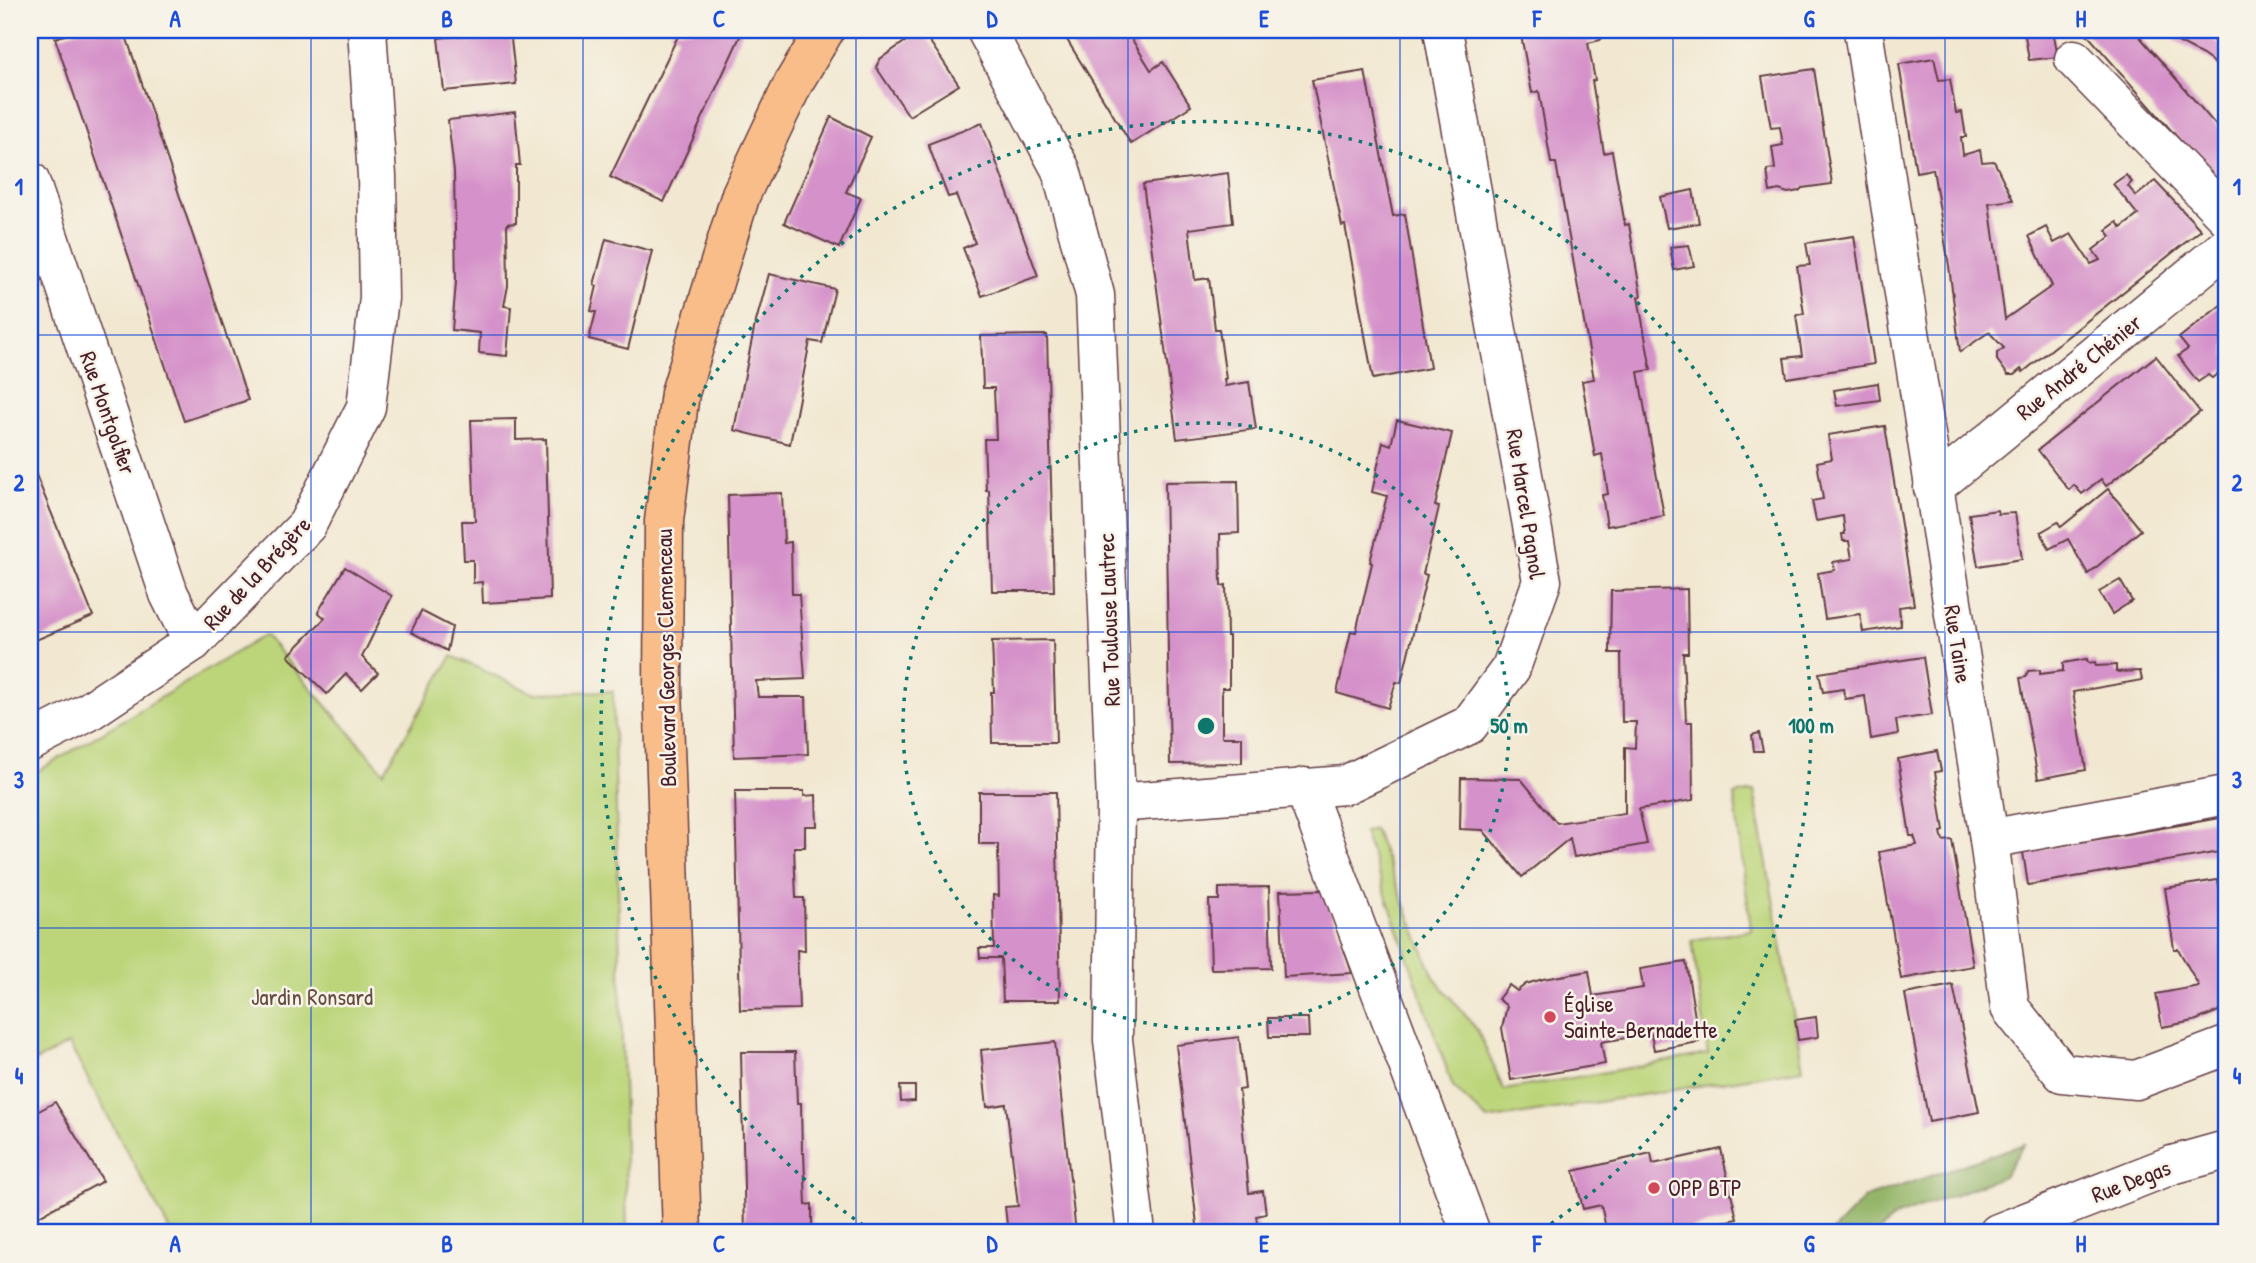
<svg xmlns="http://www.w3.org/2000/svg" width="2256" height="1263" viewBox="0 0 2256 1263" font-family="'Patrick Hand',sans-serif">
<style>
.green{fill:#bcd57a;stroke:#837a52;stroke-width:2}
.forest{fill:#95b66a;stroke:#706a4a;stroke-width:2}
.building{fill:#d591c9}
.lines{fill:none;stroke-linecap:round;stroke-linejoin:round}
.minor-casing{stroke:#633d44;stroke-width:41}
.major-casing{stroke:#633d44;stroke-width:41}
.minor{stroke:#fff;stroke-width:38}
.major{stroke:#f8bd89;stroke-width:38}
.grid{fill:none;stroke:#1d4ed8;stroke-width:2;stroke-opacity:0.55}
.ring{fill:none;stroke:#0f766e;stroke-width:3.5;stroke-dasharray:3.5 7}
.poi-dot{fill:#d1495b;stroke:#f7f3e8;stroke-width:2.5}
.labels{text-anchor:middle;stroke-width:5;stroke-linejoin:round;paint-order:stroke}
.street-label{font-size:23px;fill:#4a1f2b;stroke:#f7f3e8}
.park-label{font-size:23px;fill:#664c3f;stroke:#f7f3e8}
.poi-label{font-size:23px;fill:#4a1f2b;stroke:#f7f3e8;text-anchor:start}
.centre{fill:#0f766e;stroke:#f7f3e8;stroke-width:3.5}
.ring-label{font-size:21px;text-anchor:middle;font-weight:bold;fill:#0f766e;stroke:#f7f3e8;stroke-width:5;stroke-linejoin:round;paint-order:stroke}
.neatline{fill:none;stroke:#1d4ed8;stroke-width:2.5}
.grid-label{font-size:23px;text-anchor:middle;font-weight:bold;fill:#1d4ed8}
</style>
<rect width="100%" height="100%" fill="#f7f3e8"/>
<filter id="ink" filterUnits="userSpaceOnUse"><feTurbulence type="fractalNoise" baseFrequency=".0143" numOctaves="2"/><feDisplacementMap in="SourceGraphic" scale="14" xChannelSelector="R" yChannelSelector="G"/><feConvolveMatrix kernelMatrix="1 2 1 2 8 2 1 2 1" color-interpolation-filters="sRGB"/></filter>
<filter id="wash" filterUnits="userSpaceOnUse"><feTurbulence type="fractalNoise" baseFrequency=".00686" numOctaves="4" result="noise"/><feDisplacementMap in="SourceGraphic" scale="28" xChannelSelector="R" yChannelSelector="G"/><feGaussianBlur stdDeviation="1.57" result="paint"/><feColorMatrix in="noise" values="0 0 0 0 0 0 0 0 0 0 0 0 0 0 0 0 0 1.4 0 .05"/><feComposite in="paint" operator="in"/></filter>
<g filter="url(#wash)">
<rect width="100%" height="100%" fill="#f2e8d1"/>
<g class="green">
<path d="M265 635 384 772 452 656 533 693 613 691 627 1233H171L69 1044 36 1061 30 1050V776Z"/>
<path d="M1754 791 1803 1069 1487 1120 1453 1087 1364 832 1374 829 1434 977 1478 1031 1504 1090 1708 1054 1692 940 1751 930 1734 795Z"/>
</g>
<path class="forest" d="M2024 1144 2004 1176 1895 1217 1877 1233H1831L1865 1198Z"/>
<g id="blocks">
<g class="building">
<path d="M80 30H124L248 400 184 421 55 38Z"/>
<path d="M510 30 516 84 444 91 438 38Z"/>
<path d="M672 30H743L664 202 610 177 678 36 670 33Z"/>
<path d="M922 30 959 85 909 116 876 67 880 59Z"/>
<path d="M1061 30H1126L1151 70 1163 62 1191 106 1131 144Z"/>
<path d="M1520 30H1603L1604 36 1600 40 1588 43 1595 80 1592 81 1604 153 1612 151 1625 225 1629 224 1641 296 1638 297 1651 370 1638 372 1664 516 1607 526 1602 495 1608 494 1602 454 1595 456 1582 381 1594 379 1556 163H1551L1539 91 1532 93Z"/>
<path d="M2024 30H2053L2058 57 2029 60Z"/>
<path d="M2079 30H2134L2147 45 2226 137V193L2086 33Z"/>
<path d="M2180 30H2194L2226 47V72L2203 55 2174 40Z"/>
<path d="M1934 58 1939 80 1950 79 1956 113 1962 112 1966 137H1961L1963 155 1980 150 1982 162 1994 161 2013 200 1989 203 2005 319 2052 286 2029 236 2046 227 2054 243 2071 234 2091 264 2100 260 2093 250 2111 236 2106 230 2117 222 2121 228 2138 215 2113 184 2126 175 2132 182 2128 186 2136 196 2155 181 2201 230 2023 372 2021 369 2014 375H2008L1997 360V353L2004 348 1989 332 1960 352 1949 266 1933 169 1916 172 1899 64Z"/>
<path d="M1814 69 1832 184 1802 188 1799 191 1788 193 1779 190 1770 192 1767 170 1775 169 1772 147 1783 145 1780 127 1771 128 1762 77Z"/>
<path d="M1365 71 1393 216 1405 214 1430 368 1373 379 1345 225 1342 226 1312 80Z"/>
<path d="M515 112 520 165H516V223L507 224 508 286 504 306 511 307 507 356 479 353 480 333 452 330 456 282 454 172 448 120Z"/>
<path d="M831 117 871 137 846 192 861 198 839 248 784 223Z"/>
<path d="M982 123 1038 276 982 296 963 248 975 243 956 195 948 197 928 144Z"/>
<path d="M1228 173 1233 223 1189 229 1195 280 1209 278 1215 329H1219L1226 379H1224L1225 386 1249 382 1256 429 1177 439 1143 184Z"/>
<path d="M1693 190 1699 223 1667 228 1660 197Z"/>
<path d="M1854 236 1874 364 1787 378 1784 358 1802 356 1796 315 1804 314 1797 266 1810 265 1806 243Z"/>
<path d="M606 239 652 251 628 349 589 339 596 312 591 311 597 286 594 285Z"/>
<path d="M1689 245 1694 266 1674 270 1670 247Z"/>
<path d="M769 274 835 289 822 343 810 341 790 444 734 430 754 329Z"/>
<path d="M2226 301V372L2224 369 2212 378 2208 375 2198 382 2178 356 2188 349 2179 338Z"/>
<path d="M1047 335 1054 591H992L989 490H986L984 439H996L994 388H983L981 336Z"/>
<path d="M2156 356 2200 412 2106 486 2101 479 2082 494 2074 485 2069 490 2038 450Z"/>
<path d="M1878 383 1880 400 1837 406 1834 390Z"/>
<path d="M516 419V440L546 439 550 599 483 603 482 582 473 583V560H464L462 521H475L471 420Z"/>
<path d="M1397 420 1452 433 1435 506 1439 507 1423 574 1427 575 1401 683 1396 682 1388 708 1337 693 1351 631 1356 632 1372 563 1370 562 1387 496 1372 492 1383 442 1391 445Z"/>
<path d="M1885 426 1914 605 1899 607 1901 626 1863 632 1860 614 1825 619 1818 573 1835 570 1833 562 1852 559 1849 541H1843L1842 534H1845L1843 516 1816 521 1812 501 1823 499 1817 462 1832 459 1828 435Z"/>
<path d="M30 460 93 616 36 640 30 625Z"/>
<path d="M1238 481 1239 533 1220 534 1221 586 1226 585 1227 636H1229V688H1222V737H1242V763L1170 764 1165 482Z"/>
<path d="M2108 489 2141 530 2088 574 2068 539 2049 549 2041 532 2058 522 2061 527Z"/>
<path d="M782 493 784 543 791 542 792 594H799L805 679 756 681 758 697H806L808 754 734 757 728 495Z"/>
<path d="M1997 510 1998 514 2015 513 2022 559 1978 566 1969 514Z"/>
<path d="M345 567 392 596 362 657 378 673 362 689 346 674 327 694 288 656 325 618 318 612Z"/>
<path d="M2120 580 2132 601 2112 614 2099 592Z"/>
<path d="M1687 589 1688 653H1683L1686 722H1692L1693 800 1639 809 1647 844 1574 857 1570 838 1522 877 1483 830 1460 829 1461 778 1521 779 1557 823 1625 813V747L1635 748 1636 722H1622L1621 653H1610L1611 591Z"/>
<path d="M421 611 452 627 447 651 411 632Z"/>
<path d="M1053 640 1056 743H992L991 692H994L992 641Z"/>
<path d="M1923 657 1932 715 1896 720 1898 734 1871 739 1865 696 1845 699 1843 689 1823 692 1819 673Z"/>
<path d="M2087 659 2088 663 2095 662 2096 666 2116 665V672L2140 671 2142 680 2073 692 2086 770 2038 779 2020 678 2026 677 2028 671 2040 670V674L2063 671V663Z"/>
<path d="M1759 733 1763 751H1754L1752 735Z"/>
<path d="M1937 751 1941 771 1935 772 1944 831 1941 832 1943 841 1952 840 1973 966 1901 979 1879 852 1917 845 1914 836H1910L1898 759Z"/>
<path d="M735 791H804V796L816 795 817 826H805V847H794L796 898H804L805 951 797 950 799 1009 740 1010Z"/>
<path d="M979 792H1056L1060 1001H1003L1001 958H980L979 948H994L993 895 999 896 998 844H979Z"/>
<path d="M2226 817V851L2028 885 2023 852Z"/>
<path d="M2218 880 2226 924V959L2220 963 2226 975V1008L2194 1021 2162 1027 2156 994 2199 986 2178 949H2174L2165 888Z"/>
<path d="M1269 887 1271 968 1211 969 1209 900H1219V888Z"/>
<path d="M1324 890 1352 973 1284 977 1280 891Z"/>
<path d="M1686 962 1699 1042 1654 1050 1651 1034 1601 1042 1605 1064 1511 1080 1502 1028 1507 1006 1498 999 1509 985 1517 991 1526 984 1543 979 1589 971 1593 996 1643 988 1640 969Z"/>
<path d="M1953 985 1979 1112 1929 1122 1905 994Z"/>
<path d="M1816 1017 1818 1037 1798 1040 1795 1020Z"/>
<path d="M1268 1018H1308L1309 1037H1269Z"/>
<path d="M1239 1037 1245 1089 1239 1090 1249 1193 1263 1191 1266 1214 1256 1216 1259 1233H1198L1176 1045Z"/>
<path d="M1055 1042 1076 1233H1008L1005 1207 1018 1206 1006 1104 987 1107 981 1050Z"/>
<path d="M741 1052H795L797 1103H801L802 1153H804L806 1205 812 1204V1233H745Z"/>
<path d="M900 1086H915V1101L901 1102Z"/>
<path d="M55 1102 103 1181 30 1221V1116Z"/>
<path d="M1721 1149 1737 1219 1668 1233H1607L1601 1205 1583 1209 1574 1171 1651 1153 1653 1164Z"/>
</g>
</g>
</g>
<g filter="url(#ink)">
<use href="#blocks" fill-opacity="0" stroke="#633d44" stroke-width="2"/>
<g class="lines">
<defs>
<g id="minor">
<path d="M986 30 1061 170 1095 295 1116 803 1113 1040 1136 1233"/>
<path d="M1863 30 1989 839 2010 1008 2062 1073 2136 1080 2226 1046"/>
<path d="M2074 59 2226 216"/>
<path d="M30 181 169 594 193 642"/>
<path d="M1933 488 2226 247"/>
<path d="M30 742 88 712 193 642 307 525 366 407 379 298 377 176 367 30"/>
<path d="M1304 787 1471 1233"/>
<path d="M1116 803 1345 785 1469 725 1511 668 1542 581 1443 30"/>
<path d="M1989 839 2226 795"/>
<path d="M1998 1233 2172 1165 2226 1150"/>
</g>
<path id="major" d="M682 1233 663 688 664 521 680 393 741 194 794 82 825 30"/>
</defs>
<use href="#minor" class="minor-casing"/>
<use href="#major" class="major-casing"/>
<use href="#minor" class="minor"/>
<use href="#major" class="major"/>
</g>
</g>
<path class="grid" d="M311 30V1233M583 30V1233M856 30V1233M1128 30V1233M1400 30V1233M1673 30V1233M1945 30V1233M30 335H2226M30 632H2226M30 928H2226"/>
<g class="ring">
<circle cx="1206" cy="726" r="303"/>
<path d="M872 1231A605 605 0 1 1 1540 1231"/>
</g>
<g class="poi-dot">
<circle cx="1550" cy="1017" r="7"/>
<circle cx="1654" cy="1188" r="7"/>
</g>
<g class="labels">
<g class="street-label">
<text transform="translate(2079 367) rotate(-39)" y="8">Rue André Chénier</text>
<text transform="translate(108 413) rotate(71)" y="8">Rue Montgolfier</text>
<text transform="translate(1526 504) rotate(81)" y="8">Rue Marcel Pagnol</text>
<text transform="translate(257 573) rotate(-47)" y="8">Rue de la Brégère</text>
<text transform="translate(1109 620) rotate(-92)" y="8">Rue Toulouse Lautrec</text>
<text transform="translate(1958 644) rotate(81)" y="8">Rue Taine</text>
<text transform="translate(666 658) rotate(-91)" y="8">Boulevard Georges Clemenceau</text>
<text transform="translate(2131 1181) rotate(-21)" y="8">Rue Degas</text>
</g>
<g class="park-label">
<text x="312" y="1005">Jardin Ronsard</text>
</g>
<g class="poi-label">
<text x="1564" y="1012">Église<tspan x="1564" dy="26">Sainte-Bernadette</tspan></text>
<text x="1668" y="1196">OPP BTP</text>
</g>
</g>
<circle cx="1206" cy="726" r="10" class="centre"/>
<g class="ring-label">
<text x="1509" y="733">50 m</text>
<text x="1811" y="733">100 m</text>
</g>
<rect width="2256" height="1263" fill="none" stroke="#f7f3e8" stroke-width="77"/>
<rect x="38" y="38" width="2180" height="1186" class="neatline"/>
<g class="grid-label">
<text x="175" y="27">A</text>
<text x="447" y="27">B</text>
<text x="719" y="27">C</text>
<text x="992" y="27">D</text>
<text x="1264" y="27">E</text>
<text x="1537" y="27">F</text>
<text x="1809" y="27">G</text>
<text x="2081" y="27">H</text>
<text x="19" y="195">1</text>
<text x="2237" y="195">1</text>
<text x="19" y="491">2</text>
<text x="2237" y="491">2</text>
<text x="19" y="788">3</text>
<text x="2237" y="788">3</text>
<text x="19" y="1084">4</text>
<text x="2237" y="1084">4</text>
<text x="175" y="1252">A</text>
<text x="447" y="1252">B</text>
<text x="719" y="1252">C</text>
<text x="992" y="1252">D</text>
<text x="1264" y="1252">E</text>
<text x="1537" y="1252">F</text>
<text x="1809" y="1252">G</text>
<text x="2081" y="1252">H</text>
</g>
</svg>
